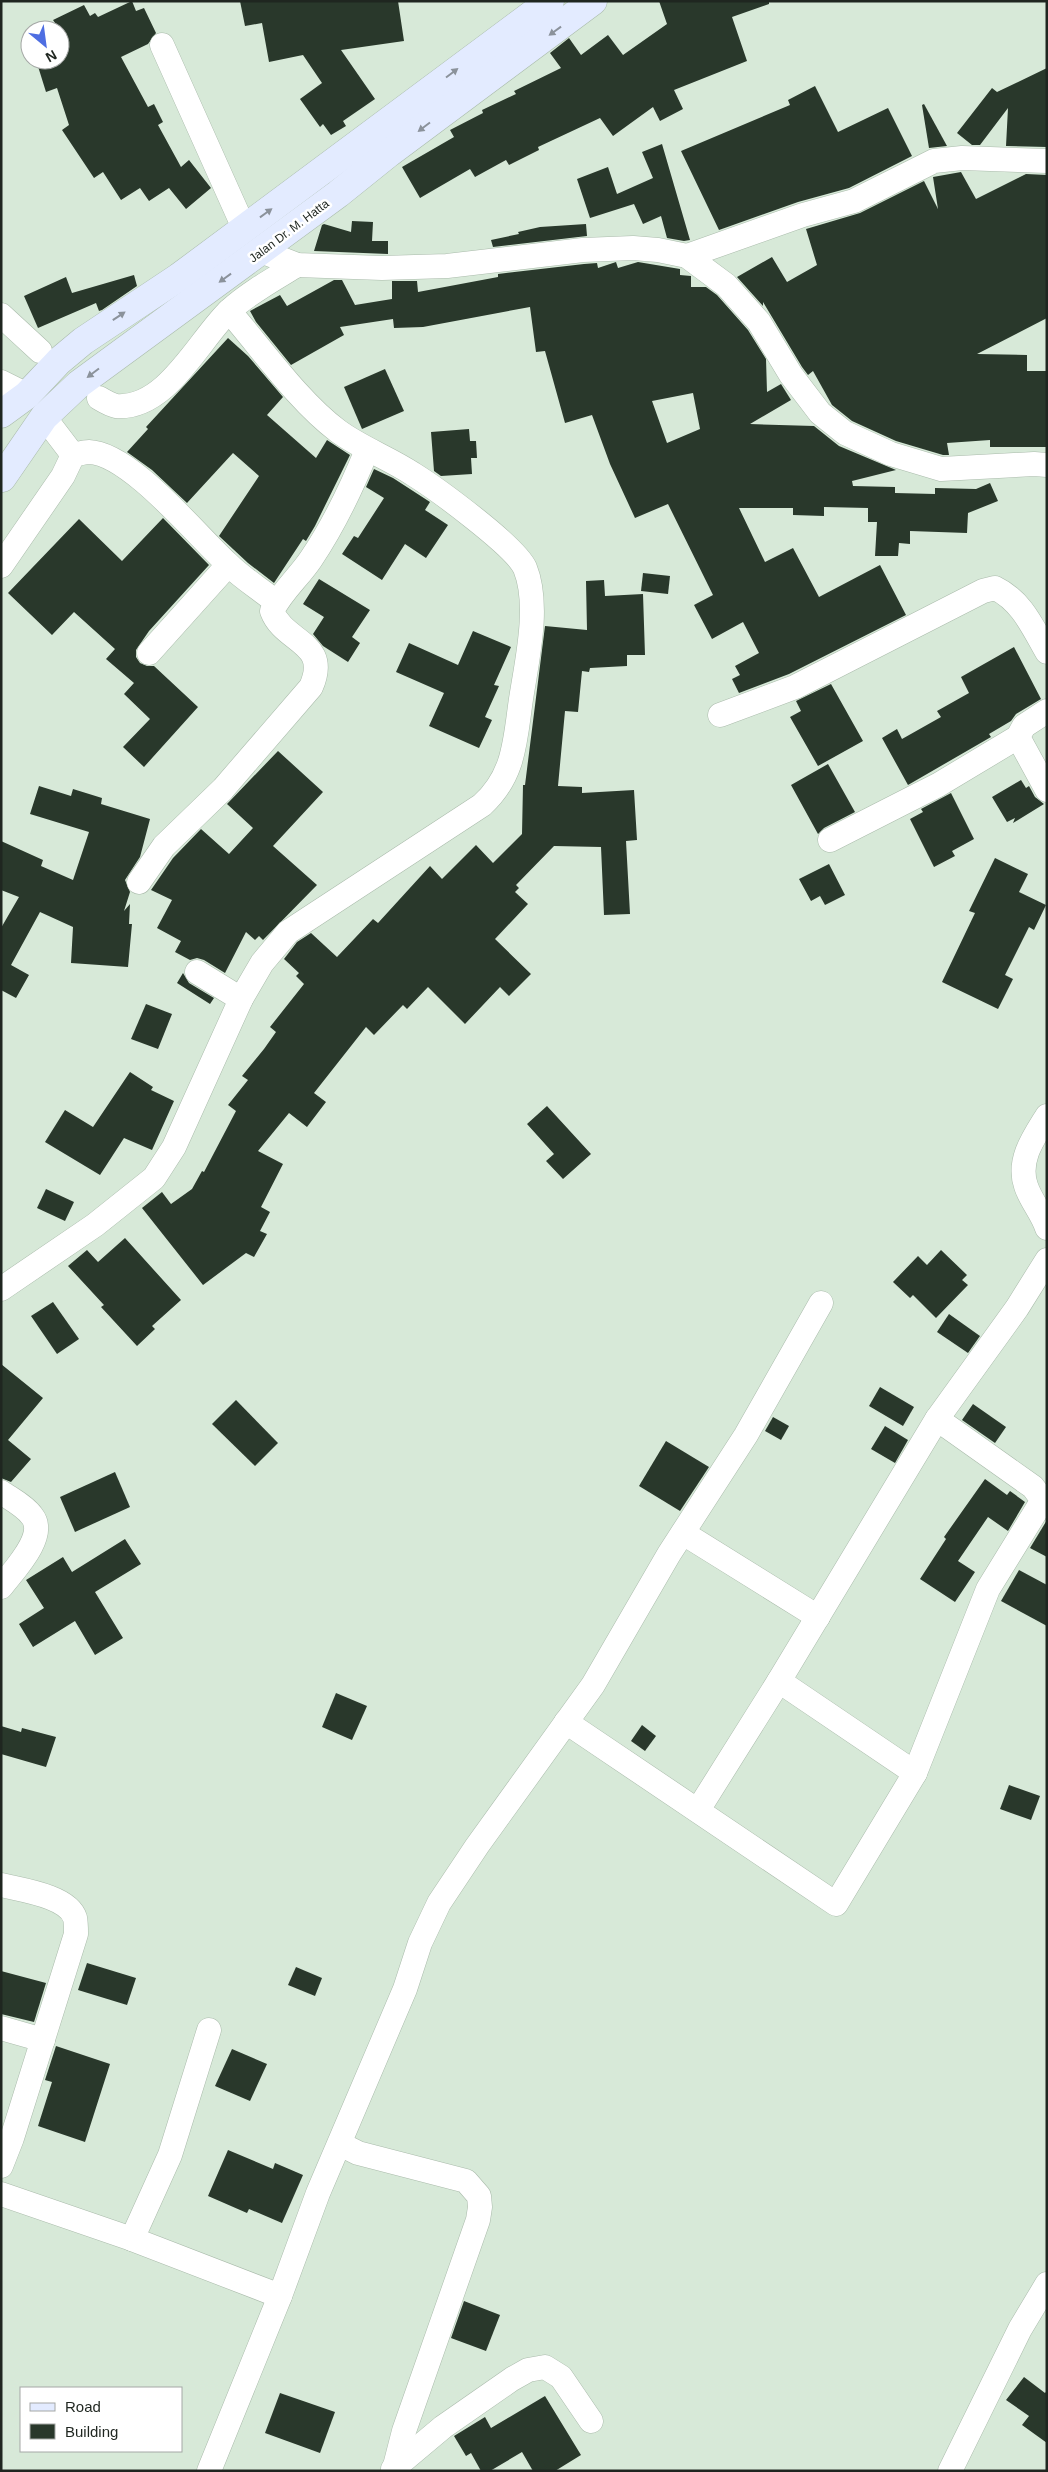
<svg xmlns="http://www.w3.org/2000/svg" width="1048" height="2472" viewBox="0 0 1048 2472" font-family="Arial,sans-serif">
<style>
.building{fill:#29382b;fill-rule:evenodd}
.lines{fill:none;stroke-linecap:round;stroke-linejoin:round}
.street-casing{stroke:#aabbab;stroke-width:25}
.secondary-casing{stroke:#aabbab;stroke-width:29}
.street{stroke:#fff;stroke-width:24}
.secondary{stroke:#e3ebff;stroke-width:28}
.oneway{fill:#8b929b}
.labels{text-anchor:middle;stroke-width:5;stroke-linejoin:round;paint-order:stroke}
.street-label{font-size:12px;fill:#1f2620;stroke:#fff}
</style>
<rect width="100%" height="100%" fill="#d7e9d8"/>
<g class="building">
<path d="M132 1 136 11 144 8 156 33 148 44 121 57 148 107 154 104 163 122 158 125 181 167 189 160 211 188 186 209 169 188 149 201 140 188 121 200 103 172 94 178 62 130 69 125 57 88 46 92 36 60H60V30L53 20 84 5 90 16 95 13 98 17Z"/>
<path d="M240 1H398L404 41 341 50 375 99 343 121 346 126 331 135 323 124 320 127 300 99 322 83 303 55 269 62 262 23 245 26Z"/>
<path d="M659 1H769V4L732 17 747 61 674 90 683 109 660 121 653 107 613 136 600 118 538 147 539 150 509 165 506 160 475 177 470 169 420 198 402 167 454 137 450 130 483 113 482 110 516 94 514 91 561 68 550 53 569 38 581 55 608 35 623 55 667 24Z"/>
<path d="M1047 68V147L1006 146 1008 108 980 145H972L957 133 992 88 997 92Z"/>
<path d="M815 86 838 132 888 108 912 156 849 188 798 202 719 230 681 151 790 105 788 100Z"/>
<path d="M924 104 947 146 929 148 922 105Z"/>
<path d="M662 144 690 240 684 241 667 238 661 216 643 224 634 204 590 218 577 179 608 167 617 194 653 178 642 152Z"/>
<path d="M961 172 976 199 1026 174 1047 175V318L977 354 1027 355V371H1047V447H990V440L947 443 949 455H943L896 441 852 421 832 405 813 371 808 375 802 367 763 302V306L737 277 772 257 787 282 817 265 806 229 860 213 924 181 938 209 933 177Z"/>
<path d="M352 221 373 222 372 241H388V254L314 251 322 225 324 224 351 232Z"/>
<path d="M586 224 587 236 493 247 491 240 519 234 518 232 540 227Z"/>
<path d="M616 262 618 268 638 262 680 269V275L691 276V287H706L717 295 748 330 766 359 767 392 781 384 791 400 750 424 814 426 839 446 896 470 852 481 853 486 895 487V493L935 494V488L976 489 990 483 998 501 968 513 967 533 910 531V544L899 543 898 556H875L877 522H868V508L824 507V516L793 515V508H739L765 562 793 548 819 597 880 565 906 615 789 674 739 693 732 679 740 675 735 666 759 653 743 622 712 639 694 605 713 595 668 504 635 518 610 464 592 415 565 423 545 351 536 352 530 307 423 327 394 328 393 319 340 327 344 335 291 365 256 322 250 311 280 295 287 306 334 280H342L355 305 392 299V281H417L418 292 498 277V274L584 264 597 263 598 268ZM693 393 700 429 667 443 652 401Z"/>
<path d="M134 275 137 286 102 310 99 311 96 303 38 328 24 296 66 277 72 293Z"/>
<path d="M228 338 248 356 283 397 267 415 316 458 327 440 350 455 315 526 306 541 303 539 274 583 248 563 219 536 259 476 233 453 187 503 152 470 127 452 148 429 146 427Z"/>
<path d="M385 369 404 411 362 429 344 387Z"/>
<path d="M469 429 470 441H476L477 458H471L472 474 441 476 434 471 431 432Z"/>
<path d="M374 469 393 478 430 502 425 510 448 525 426 558 405 544 382 580 342 554 354 536 358 538 384 498 366 487Z"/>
<path d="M163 518 209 565 149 631 136 650V657L140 663 147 666H154L198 707 144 767 123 747 150 719 124 694 134 683 106 659 115 649 74 612 52 635 8 593 79 519 122 561Z"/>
<path d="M643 573 670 576 668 594 641 591Z"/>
<path d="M319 579 370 610 352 637 360 643 348 662 323 646 313 634 324 617 303 604Z"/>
<path d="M604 580 605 596 643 594 645 655H627V666L590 668 589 672 582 671 578 712 565 711 558 786 582 787V793L634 790 637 840 626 841 630 914 604 915 601 847 554 846 516 885 519 888 515 892 528 904 495 939 531 974 509 996 500 987 465 1024 428 987 407 1009 403 1005 374 1035 366 1027 314 1093 326 1102 307 1127 289 1113 258 1151 283 1164 261 1207 270 1212 260 1231 267 1234 254 1257 246 1253 203 1285 142 1208 162 1192 171 1204 192 1189 202 1171 204 1172 236 1111 228 1105 248 1080 242 1076 264 1049 276 1032 270 1027 304 984 296 976 299 973 284 959 297 942 311 933 337 957 373 919 378 923 430 866 442 879 476 845 493 863 522 834 523 785H525L545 626 587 630 586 581Z"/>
<path d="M473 631 511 647 494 685 499 686 485 717 492 720 479 748 429 726 444 693 396 672 409 643 458 665Z"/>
<path d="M1014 647 1041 699 1016 714 1011 721 989 734 991 737 908 785 882 738 897 729 902 739 941 717 937 711 969 693 961 677Z"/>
<path d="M831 684 863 741 818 766 790 717 801 711 796 701Z"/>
<path d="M278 751 323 792 273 846 317 885 263 940 259 936 255 940 246 932 225 973 204 960 197 958 190 960 175 952 181 941 157 928 172 900 151 890 173 858 201 829 229 854 253 828 227 804Z"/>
<path d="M828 764 855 812 824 828 818 834 791 785Z"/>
<path d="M1021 780 1026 788 1029 786 1035 797 1044 804 1013 823 1015 818 1007 822 992 797Z"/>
<path d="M39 786 71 796 73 789 102 798 101 804 150 819 140 857 125 880 130 892 124 911 130 904 129 924H132L128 967 71 963 73 927 40 912 11 965 29 975 16 998 1 990V928L19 897 1 890V841L43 860 41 866 73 880 89 832 30 814Z"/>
<path d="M951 793 974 839 952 851 955 856 934 867 910 819 923 812 921 809Z"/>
<path d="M995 858 1028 874 1019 892 1046 905 1034 930 1029 927 1005 975 1013 979 998 1009 942 982 975 913 969 911Z"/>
<path d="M829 864 845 895 825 905 820 896 811 901 799 879Z"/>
<path d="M183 973 189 983 214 998 210 1004 177 983Z"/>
<path d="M146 1004 172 1014 158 1049 131 1039Z"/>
<path d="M130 1072 153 1087 151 1090 174 1101 152 1150 124 1138 100 1175 45 1142 65 1110 93 1127Z"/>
<path d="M547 1106 591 1154 563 1179 546 1161 554 1154 527 1124Z"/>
<path d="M46 1189 74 1202 65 1221 37 1208Z"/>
<path d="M125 1238 181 1300 152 1326 155 1329 137 1346 101 1307 104 1305 68 1266 87 1250 98 1262Z"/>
<path d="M941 1250 967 1275 962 1280 968 1285 936 1318 913 1295 910 1298 893 1282 918 1256 927 1265Z"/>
<path d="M53 1302 79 1339 57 1354 31 1316Z"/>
<path d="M949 1314 980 1336 968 1353 937 1332Z"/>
<path d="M1 1364 43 1398 8 1440 31 1459 11 1482 1 1478Z"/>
<path d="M880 1387 914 1407 903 1426 869 1406Z"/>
<path d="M236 1400 278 1443 255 1466 212 1424Z"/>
<path d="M973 1404 1006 1427 995 1443 962 1420Z"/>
<path d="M773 1417 789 1426 781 1440 765 1431Z"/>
<path d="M885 1426 908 1440 895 1463 871 1449Z"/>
<path d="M666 1441 709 1467 680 1511 639 1486Z"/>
<path d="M115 1472 130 1507 75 1532 60 1497Z"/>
<path d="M985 1479 1007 1495 1010 1491 1025 1502 1008 1531 988 1517 958 1561 975 1572 955 1602 920 1579 946 1539 944 1537Z"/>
<path d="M1047 1520V1557L1030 1548Z"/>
<path d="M125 1539 141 1564 95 1592 123 1638 95 1655 75 1621 33 1647 19 1624 44 1608 26 1580 63 1557 72 1572Z"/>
<path d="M1019 1570 1047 1585V1626L1001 1601Z"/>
<path d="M336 1693 367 1706 352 1740 322 1727Z"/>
<path d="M642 1725 656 1736 645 1751 631 1741Z"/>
<path d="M1 1726 21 1732 22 1728 56 1737 46 1767 1 1754Z"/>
<path d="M1009 1785 1040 1796 1031 1820 1000 1809Z"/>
<path d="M87 1963 136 1978 127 2005 78 1990Z"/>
<path d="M296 1967 322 1978 315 1996 288 1985Z"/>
<path d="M1 1971 46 1983 34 2022 1 2014Z"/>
<path d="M56 2046 110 2064 85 2142 38 2126 52 2082 45 2080Z"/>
<path d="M232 2049 267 2064 250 2101 215 2086Z"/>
<path d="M228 2150 273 2169 275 2163 303 2175 282 2223 249 2209 247 2213 208 2196Z"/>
<path d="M464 2301 500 2315 486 2351 451 2338Z"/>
<path d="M1024 2377 1045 2393 1047 2391V2443L1022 2425 1029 2416 1006 2400Z"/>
<path d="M280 2393 335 2412 320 2453 265 2433Z"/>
<path d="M545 2396 581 2455 555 2471H533L522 2452 490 2471H481L471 2453 466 2456 454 2436 485 2417 491 2428Z"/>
</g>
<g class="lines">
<defs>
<g id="street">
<path d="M162 45 244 228"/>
<path d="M261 251 297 265 382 268 447 266 583 250 633 248 658 250 687 256 726 285 759 322 791 375 820 413 845 433 891 454 941 469 1034 464 1047 465"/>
<path d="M687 256 803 215 854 201 934 161 962 158 1047 161"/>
<path d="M1 315 40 351"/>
<path d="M1 382 27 395"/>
<path d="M99 398C104 401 111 405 116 406 167 410 199 339 230 310 250 292 274 279 297 265"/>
<path d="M73 455C78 454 84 452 89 452 130 453 197 536 228 564 242 578 260 589 276 602"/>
<path d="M1 566 63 476 73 455 44 417"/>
<path d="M149 653 228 565"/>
<path d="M1047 711 1024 726 1018 737 1047 790"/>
<path d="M720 715 795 687 983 591 995 588C1022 601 1033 628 1047 652"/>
<path d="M830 840 938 785 1018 737"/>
<path d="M139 882 164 846 223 789 311 687C331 642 284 643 272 611 282 591 299 577 311 559 334 525 352 487 367 450"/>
<path d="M197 972 241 999"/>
<path d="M1047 1116C1034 1137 1017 1160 1026 1186 1031 1201 1042 1213 1047 1228"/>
<path d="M1 1289 95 1225 154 1178 174 1147 241 999 262 963 288 932 482 805C515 775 515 740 521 699 527 660 540 605 525 568 515 546 437 489 413 474 389 458 361 448 338 431 298 401 262 349 229 311"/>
<path d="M1 1492C11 1499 25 1506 32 1516 48 1536 13 1571 1 1587"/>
<path d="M683 1533 818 1617"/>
<path d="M779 1681 915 1773"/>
<path d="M566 1722 836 1904 915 1773 988 1589 1041 1503V1498L1033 1487 937 1419"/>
<path d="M698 1810 779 1681 937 1419 1017 1308 1047 1260"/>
<path d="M1 1885C21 1890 68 1896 75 1918 76 1922 76 1929 76 1934L12 2138 1 2166"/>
<path d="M1 2028 43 2040"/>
<path d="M340 2144 358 2153 466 2181 479 2196 480 2207 478 2220 404 2431 395 2466"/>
<path d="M1 2194 132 2239 280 2296"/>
<path d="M132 2239 170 2155 209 2030"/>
<path d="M393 2469 443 2427 512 2379 528 2370 545 2367 561 2377 591 2421"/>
<path d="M209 2471 280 2296 318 2193 405 1989 420 1943 439 1903 477 1846 593 1685 669 1554 746 1435 821 1303"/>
<path d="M950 2471 1020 2329 1047 2284"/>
</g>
<g id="secondary">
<path d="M1 414 27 395 59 361 83 341 179 277 550 1"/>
<path d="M2 478 44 417 79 384 338 194 389 153 593 1"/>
</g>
</defs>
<use href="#street" class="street-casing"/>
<use href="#secondary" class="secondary-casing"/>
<use href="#street" class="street"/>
<use href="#secondary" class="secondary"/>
</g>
<defs><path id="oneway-solid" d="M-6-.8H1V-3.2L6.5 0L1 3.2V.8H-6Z" transform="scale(1.25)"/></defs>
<g class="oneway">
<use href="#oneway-solid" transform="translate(555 31) rotate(144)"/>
<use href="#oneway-solid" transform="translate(452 73) rotate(-37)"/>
<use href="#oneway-solid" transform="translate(424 127) rotate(143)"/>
<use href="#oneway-solid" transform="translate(266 213) rotate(-36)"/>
<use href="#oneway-solid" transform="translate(225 278) rotate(144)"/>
<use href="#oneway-solid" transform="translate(119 316) rotate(-34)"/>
<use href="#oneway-solid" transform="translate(93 373) rotate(143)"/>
</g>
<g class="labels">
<g class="street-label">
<text transform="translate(289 231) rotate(-37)" y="4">Jalan Dr. M. Hatta</text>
</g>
</g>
<rect width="1048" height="2472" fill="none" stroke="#1f2620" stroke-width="5"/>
<rect x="20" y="2387" width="162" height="65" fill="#ffffff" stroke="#a5a8a6"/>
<rect x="30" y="2403" width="25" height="8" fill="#e3ebff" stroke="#a5a8a6"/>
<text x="65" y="2412" font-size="15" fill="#1f2620">Road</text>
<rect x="30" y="2424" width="25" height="15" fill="#29382b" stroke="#a5a8a6"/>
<text x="65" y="2437" font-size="15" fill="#1f2620">Building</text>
<g transform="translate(45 45) rotate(151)"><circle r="24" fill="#ffffff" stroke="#a5a8a6"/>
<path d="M0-4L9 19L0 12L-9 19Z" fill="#4e6ee2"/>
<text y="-8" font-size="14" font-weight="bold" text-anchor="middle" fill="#1f2620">N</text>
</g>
</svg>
